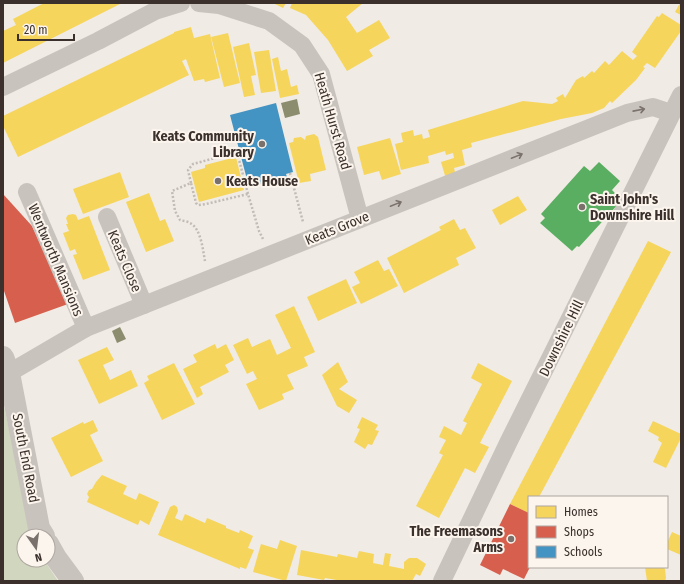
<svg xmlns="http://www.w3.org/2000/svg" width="684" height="584" viewBox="0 0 684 584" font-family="'Fira Sans Condensed',sans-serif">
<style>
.green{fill:#d1d6bf}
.homes{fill:#f6d55c}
.shops{fill:#d6604d}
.schools{fill:#4393c3}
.public{fill:#5aae61}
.industry{fill:#8c8c6e}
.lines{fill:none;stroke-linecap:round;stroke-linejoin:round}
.path{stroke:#c2bbb6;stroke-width:2.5;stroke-dasharray:2 2;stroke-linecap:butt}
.minor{stroke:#c9c3be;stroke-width:18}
.tertiary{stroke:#c9c3be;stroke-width:22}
.oneway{stroke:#7b726d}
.poi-dot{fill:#7a716c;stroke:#fbf5ee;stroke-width:1.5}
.labels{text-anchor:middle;stroke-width:4;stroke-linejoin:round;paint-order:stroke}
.street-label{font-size:14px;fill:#3b302b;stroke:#fbf5ee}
.poi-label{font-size:14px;font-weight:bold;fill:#3b302b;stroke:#fbf5ee;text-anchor:end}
</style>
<rect width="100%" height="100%" fill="#f0ebe5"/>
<path class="green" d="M3 402 33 536H24V560H44L58 581H3Z"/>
<g class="homes">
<path d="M44 3H122L3 63V31L16 25 13 19Z"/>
<path d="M273 3H286L283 8Z"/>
<path d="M292 3H363L346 17 357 33 379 20 390 38 369 50 373 56 347 71 328 40 306 15 290 8Z"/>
<path d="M680 3H681V15L675 12Z"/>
<path d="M662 13 681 25V31L655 68 647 63 643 67 645 68 636 80 612 103 610 101 604 108 592 113 561 119 471 143 472 147 462 150 465 165 454 168 456 176 446 179 441 162 454 158 453 153 446 155 445 151 428 156 429 163 401 170 395 144 403 142 401 133 413 130 414 136 422 134 423 139 430 137 428 130 523 101 552 104 558 101 556 98 563 94 565 98 576 80 583 76 584 78 592 71 594 73 605 61 609 65 622 51 633 60 637 56 632 52 657 16 659 17Z"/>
<path d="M191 27 194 38 210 34 220 78 205 82 204 79 194 81 186 59 182 61 189 75 18 157 3 126V116L174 33V32Z"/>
<path d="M228 33 240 83 224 87 211 37Z"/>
<path d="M249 43 256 75 251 76 255 95 244 97 233 47Z"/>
<path d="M269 50 276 91 261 93 254 52Z"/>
<path d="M278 57 281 71 287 69 291 87 297 85 299 94 280 98 272 59Z"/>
<path d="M314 134 318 137 326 170 310 174 311 181 299 183 289 143 293 142 294 138 301 137 305 140 306 136Z"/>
<path d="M390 138 401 174 382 180 379 171 364 175 357 147Z"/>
<path d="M236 157 244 190 199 202 191 172 205 168V165Z"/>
<path d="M120 172 129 197 83 214 73 189Z"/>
<path d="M149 193 160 221 165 219 174 241 146 252 126 202Z"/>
<path d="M518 196 527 210 500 225 492 210Z"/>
<path d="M73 214 76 215 78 220 89 216 110 270 83 280 73 255 77 254 75 249 70 251 63 233 69 231 66 224H68L66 218 68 215Z"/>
<path d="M454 219 460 230 465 228 476 248 456 258 459 265 404 293 387 258 441 230 439 227Z"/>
<path d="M648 241 671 252 539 497H529V513L510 504Z"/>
<path d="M378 260 384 271 389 269 398 286 361 304 352 287 360 283 354 272Z"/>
<path d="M346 279 357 303 318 321 307 297Z"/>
<path d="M294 306 315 352 304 357 308 366 287 375 294 389 282 394 284 399 259 410 246 384 257 379 253 371 247 374 233 345 248 338 252 347 270 339 277 355 291 348 275 315Z"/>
<path d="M215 344 217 349 226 344 234 360 225 365 229 372 200 387 203 394 197 398 183 369 197 362 193 355Z"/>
<path d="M107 347 114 360 103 365 110 380 131 370 138 386 99 404 78 360Z"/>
<path d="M338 362 348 382 339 389 357 400 349 413 337 406 322 375Z"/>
<path d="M174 363 195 404 162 420 144 383 149 380 147 376Z"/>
<path d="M478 363 512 381 480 443 489 447 475 473 465 468 439 518 416 506 443 455 439 453 446 440 439 437 444 426 461 435 467 423 463 421 482 384 471 378Z"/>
<path d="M362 417 378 425 375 430 379 431 372 445 368 444 365 449 354 442 360 429 357 428Z"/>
<path d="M93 420 98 431 90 435 103 461 71 477 51 438 83 422 84 424Z"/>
<path d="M653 421 681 434V438L666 468 653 462 662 443 658 440 659 437 648 431Z"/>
<path d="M102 475 127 486 123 494 136 500 139 493 159 502 149 525 140 520 138 525 87 502 89 497 87 494 89 490 92 489 96 482Z"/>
<path d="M174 505 177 507 178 511 175 518 182 521 185 514 205 523 207 518 226 526V528L239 533 240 530 253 536 248 548 254 550 246 569 240 567V569L158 535 170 507Z"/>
<path d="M672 532 681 536V555L667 549V543Z"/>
<path d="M280 540 297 546 286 581 253 572 261 544 277 549Z"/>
<path d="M301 550 337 557 338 554 357 558 359 551 374 554 373 563 383 565 385 553 391 554 389 566 404 569V562L409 558H417L426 564 420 576 416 574 412 581 404 580 403 581H342L325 578 324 580 297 575Z"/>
<path d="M645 567H663L665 569 666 578 665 581H647Z"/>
</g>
<g class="shops">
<path d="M3 194 32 226 68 304 15 323 3 288Z"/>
<path d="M510 504 529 513V567H530L524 579 503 569 500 575 480 565Z"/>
</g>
<path class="schools" d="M276 103 293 172 286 174 287 177 249 187 230 115Z"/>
<path class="public" d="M599 162 620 181 612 190 622 200 579 247 577 246 572 251 540 223 545 218 541 214 584 166 590 171Z"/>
<g class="industry">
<path d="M297 99 300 114 285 118 281 103Z"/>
<path d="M120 327 126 339 117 343 112 331Z"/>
</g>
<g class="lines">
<g class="path">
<path d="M290 173 303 222"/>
<path d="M191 183 188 170 193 164 237 152 248 194"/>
<path d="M205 261C203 251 201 228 190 223 187 221 183 221 180 220L175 211 172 191 191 183 196 203 198 205 206 204 248 194 259 231 263 239"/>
</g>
<g class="minor">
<path d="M199 3 219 5 269 21 302 45 321 74 360 219"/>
<path d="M3 87 98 41 155 11 181 3"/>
<path d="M27 192 86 328"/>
<path d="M107 217 144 305"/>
<path d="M9 373 86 328 627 113 653 107 671 113"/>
<path d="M442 581 509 441 681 95"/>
</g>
<g class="tertiary">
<path d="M3 357 9 373 39 528 44 536"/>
<path d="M48 544 56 558 73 581"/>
</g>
</g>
<defs><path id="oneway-shaft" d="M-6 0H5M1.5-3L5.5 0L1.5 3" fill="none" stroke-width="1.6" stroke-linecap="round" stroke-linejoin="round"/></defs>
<g class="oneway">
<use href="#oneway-shaft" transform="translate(639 110) rotate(-11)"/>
<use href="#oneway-shaft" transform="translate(517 156) rotate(-22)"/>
<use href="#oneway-shaft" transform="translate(396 204) rotate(-22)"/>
</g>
<g class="poi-dot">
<circle cx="262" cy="144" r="4"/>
<circle cx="218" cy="181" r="4"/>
<circle cx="582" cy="207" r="4"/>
<circle cx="511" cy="539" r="4"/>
</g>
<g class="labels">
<g class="street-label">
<text transform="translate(333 121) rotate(74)" y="5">Heath Hurst Road</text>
<text transform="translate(337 228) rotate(-22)" y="5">Keats Grove</text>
<text transform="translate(56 260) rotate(67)" y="5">Wentworth Mansions</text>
<text transform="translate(125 261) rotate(67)" y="5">Keats Close</text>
<text transform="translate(561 338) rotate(-64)" y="5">Downshire Hill</text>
<text transform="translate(26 458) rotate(79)" y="5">South End Road</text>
</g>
<g class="poi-label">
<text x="254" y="141">Keats Community<tspan x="254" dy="16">Library</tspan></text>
<text x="226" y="186" text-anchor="start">Keats House</text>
<text x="590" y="204" text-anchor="start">Saint John's<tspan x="590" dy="16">Downshire Hill</tspan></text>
<text x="503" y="536">The Freemasons<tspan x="503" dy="16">Arms</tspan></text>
</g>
</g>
<rect width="684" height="584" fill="none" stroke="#3b302b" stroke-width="8"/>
<rect x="528" y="496" width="140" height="72" fill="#fbf5ee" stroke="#aea6a0"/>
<rect x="536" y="506" width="20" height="12" fill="#f6d55c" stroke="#aea6a0"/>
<text x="564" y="516" font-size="12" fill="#3b302b">Homes</text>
<rect x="536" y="526" width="20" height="12" fill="#d6604d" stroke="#aea6a0"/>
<text x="564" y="536" font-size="12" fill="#3b302b">Shops</text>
<rect x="536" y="546" width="20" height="12" fill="#4393c3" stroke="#aea6a0"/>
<text x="564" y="556" font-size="12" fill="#3b302b">Schools</text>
<g transform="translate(36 548) rotate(166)"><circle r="19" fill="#fbf5ee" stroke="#aea6a0"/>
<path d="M0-3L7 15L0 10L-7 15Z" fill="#7a716c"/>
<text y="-6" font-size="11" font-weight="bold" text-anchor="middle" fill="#3b302b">N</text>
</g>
<path d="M18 34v6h56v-6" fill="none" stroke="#3b302b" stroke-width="2"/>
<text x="24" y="34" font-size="12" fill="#3b302b" stroke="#fbf5ee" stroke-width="3" paint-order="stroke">20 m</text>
</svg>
